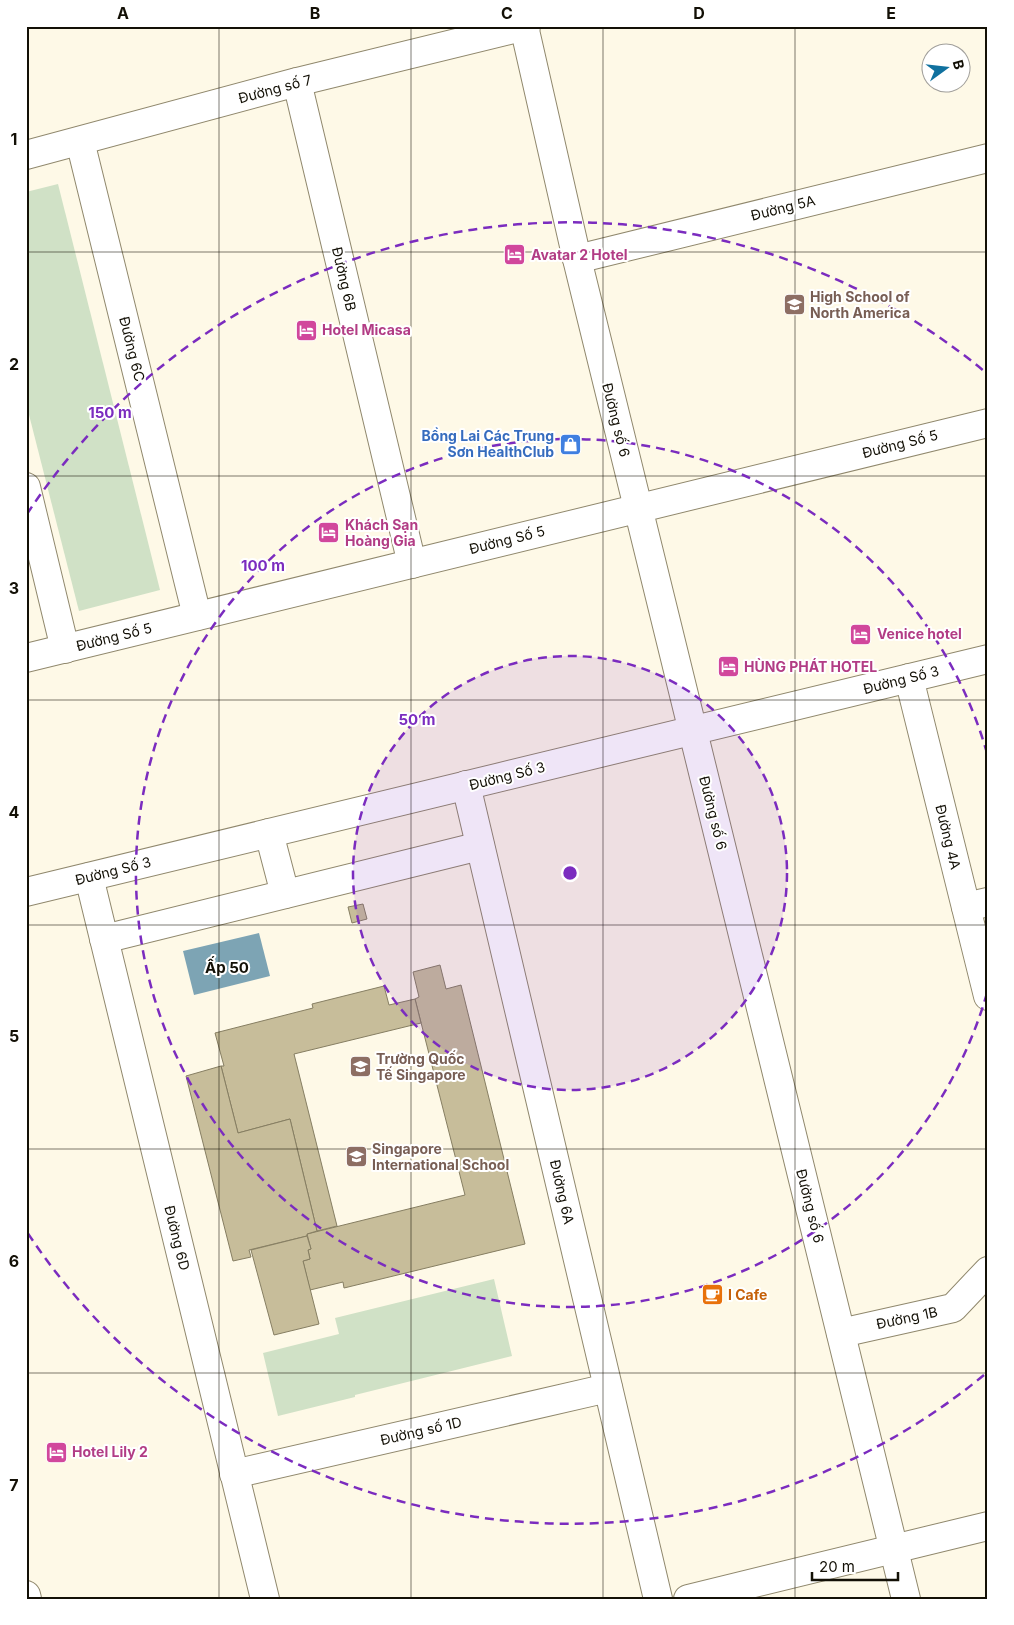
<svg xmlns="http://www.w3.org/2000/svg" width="1014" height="1625" viewBox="0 0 1014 1625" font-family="Inter,sans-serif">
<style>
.green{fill:#d0e1c6}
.water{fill:#7da4b4}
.building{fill:#c7bd9a;stroke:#867e62}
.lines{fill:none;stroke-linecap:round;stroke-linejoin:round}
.minor-casing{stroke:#90886d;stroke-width:30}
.minor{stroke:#fff;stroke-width:28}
.grid{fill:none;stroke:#131006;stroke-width:1;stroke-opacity:0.55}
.ring{fill:none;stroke:#7b2cbf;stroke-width:2.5;stroke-dasharray:9 6}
.labels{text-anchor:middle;stroke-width:4;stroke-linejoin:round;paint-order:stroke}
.street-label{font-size:14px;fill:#131006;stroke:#fff}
.hotel-label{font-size:14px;font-weight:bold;fill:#b23c85;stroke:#fff;text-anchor:start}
.education-label{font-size:14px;font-weight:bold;fill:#785e54;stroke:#fff;text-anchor:start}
.shop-label{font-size:14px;font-weight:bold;fill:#366cbe;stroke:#fff;text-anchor:end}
.food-label{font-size:14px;font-weight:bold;fill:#c56008;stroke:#fff;text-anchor:start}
.neighbourhood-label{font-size:15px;font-weight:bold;fill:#131006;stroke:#fff}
.centre{fill:#7b2cbf;stroke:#fff;stroke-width:2.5}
.ring-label{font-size:15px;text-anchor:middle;font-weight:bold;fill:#7b2cbf;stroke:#fff;stroke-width:4;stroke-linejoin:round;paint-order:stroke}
.neatline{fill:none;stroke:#131006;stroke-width:2}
.grid-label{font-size:16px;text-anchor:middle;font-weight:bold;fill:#131006}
</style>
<rect width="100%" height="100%" fill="#fef9e7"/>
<g class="green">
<path d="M58 184 160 590 79 611 26 403V192Z"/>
<path d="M494 1279 512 1356 355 1395V1397L278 1416 263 1353 339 1334 335 1318Z"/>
</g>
<path class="water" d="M259 933 270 976 194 995 183 951Z"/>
<g class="building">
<path d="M363 904 367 919 352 923 348 907Z"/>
<path d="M440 965 446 989 461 985 525 1244 344 1288 343 1282 310 1290 303 1261 310 1259 308 1250 311 1249 307 1234 465 1195 415 999 419 997 413 972Z"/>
<path d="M384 986 389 1005 415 999 421 1023 294 1054 337 1226 317 1231 290 1119 238 1133 221 1066H224L215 1033 313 1008 312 1004Z"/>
<path d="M221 1066 238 1133 290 1119 317 1231 307 1234V1236L249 1250 251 1257 233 1261 186 1076Z"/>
<path d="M307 1236 311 1249 308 1250 310 1259 303 1261 319 1324 274 1335 251 1250Z"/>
</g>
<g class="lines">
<defs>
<g id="minor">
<path d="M524 26 577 259 906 1599"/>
<path d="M297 82 412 564"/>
<path d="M80 141 197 616"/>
<path d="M26 155 297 82 526 26"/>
<path d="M577 259 988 158"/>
<path d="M26 487 65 649"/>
<path d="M26 658 988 423"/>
<path d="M909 678 988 996"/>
<path d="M466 785 658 1599"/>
<path d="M269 833 285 894"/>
<path d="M89 877 265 1599"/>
<path d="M26 892 988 659"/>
<path d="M966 907 988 902"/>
<path d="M104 939 480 846"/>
<path d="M841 1333 953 1308 988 1271"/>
<path d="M234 1474 608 1388"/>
<path d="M26 1595 27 1599"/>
<path d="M688 1599 988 1526"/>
</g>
</defs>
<use href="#minor" class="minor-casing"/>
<use href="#minor" class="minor"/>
</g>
<path class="grid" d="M219 26V1599M411 26V1599M603 26V1599M795 26V1599M26 252H988M26 476H988M26 700H988M26 925H988M26 1149H988M26 1373H988"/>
<circle cx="570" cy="873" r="217" fill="#7b2cbf" fill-opacity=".12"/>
<g class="ring">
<circle cx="570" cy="873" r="217"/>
<path d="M987 993A434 434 0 1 1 987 753"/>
<path d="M984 1375A651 651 0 0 1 27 1232M27 514A651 651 0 0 1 984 371"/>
</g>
<defs>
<symbol id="hotel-square" viewBox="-11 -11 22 22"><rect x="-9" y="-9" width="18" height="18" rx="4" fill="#d1479c" stroke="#fff"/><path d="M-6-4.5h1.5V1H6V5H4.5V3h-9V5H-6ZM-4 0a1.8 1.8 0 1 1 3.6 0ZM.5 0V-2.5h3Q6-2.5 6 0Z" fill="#fff"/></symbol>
<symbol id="school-square" viewBox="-11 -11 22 22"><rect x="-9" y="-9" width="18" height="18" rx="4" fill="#8d6e63" stroke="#fff"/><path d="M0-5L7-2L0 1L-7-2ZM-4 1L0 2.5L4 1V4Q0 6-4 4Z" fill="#fff"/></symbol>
<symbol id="shop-square" viewBox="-11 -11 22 22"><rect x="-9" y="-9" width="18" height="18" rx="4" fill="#3f7fe0" stroke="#fff"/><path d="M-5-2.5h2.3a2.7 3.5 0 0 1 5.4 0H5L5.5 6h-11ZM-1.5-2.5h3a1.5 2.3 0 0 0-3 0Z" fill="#fff"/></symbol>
<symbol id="cafe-square" viewBox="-11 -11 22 22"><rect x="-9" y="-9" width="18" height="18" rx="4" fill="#e8710a" stroke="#fff"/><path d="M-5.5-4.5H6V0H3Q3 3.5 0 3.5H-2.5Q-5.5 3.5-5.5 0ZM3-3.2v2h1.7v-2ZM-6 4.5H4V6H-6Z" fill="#fff"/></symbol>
</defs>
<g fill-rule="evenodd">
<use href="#hotel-square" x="502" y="242" width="25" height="25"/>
<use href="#school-square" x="782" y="292" width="25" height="25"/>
<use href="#hotel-square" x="294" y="318" width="25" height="25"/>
<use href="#shop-square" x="558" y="432" width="25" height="25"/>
<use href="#hotel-square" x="316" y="520" width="25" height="25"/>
<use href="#hotel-square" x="848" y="622" width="25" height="25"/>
<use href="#hotel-square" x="716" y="654" width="25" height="25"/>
<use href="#school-square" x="348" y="1054" width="25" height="25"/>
<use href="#school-square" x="344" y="1144" width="25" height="25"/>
<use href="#cafe-square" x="700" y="1282" width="25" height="25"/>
<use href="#hotel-square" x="44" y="1440" width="25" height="25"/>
</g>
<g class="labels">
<g class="street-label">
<text transform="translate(275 89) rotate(-15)" y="5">Đường số 7</text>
<text transform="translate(783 208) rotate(-14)" y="5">Đường 5A</text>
<text transform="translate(344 279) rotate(77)" y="5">Đường 6B</text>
<text transform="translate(132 349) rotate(76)" y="5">Đường 6C</text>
<text transform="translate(616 420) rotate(76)" y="5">Đường số 6</text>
<text transform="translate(900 444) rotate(-14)" y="5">Đường Số 5</text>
<text transform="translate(507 540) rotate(-14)" y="5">Đường Số 5</text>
<text transform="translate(114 637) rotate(-14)" y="5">Đường Số 5</text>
<text transform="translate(901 680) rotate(-14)" y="5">Đường Số 3</text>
<text transform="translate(507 776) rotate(-14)" y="5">Đường Số 3</text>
<text transform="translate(713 813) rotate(76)" y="5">Đường số 6</text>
<text transform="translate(948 837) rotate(76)" y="5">Đường 4A</text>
<text transform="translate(113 871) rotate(-14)" y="5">Đường Số 3</text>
<text transform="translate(562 1192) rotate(77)" y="5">Đường 6A</text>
<text transform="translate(810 1206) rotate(76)" y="5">Đường số 6</text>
<text transform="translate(177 1238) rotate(76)" y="5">Đường 6D</text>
<text transform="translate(907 1318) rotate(-12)" y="5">Đường 1B</text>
<text transform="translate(421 1431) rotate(-13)" y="5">Đường số 1D</text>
</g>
<g class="hotel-label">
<text x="531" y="260">Avatar 2 Hotel</text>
<text x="322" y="335">Hotel Micasa</text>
<text x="345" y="530">Khách Sạn<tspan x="345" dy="16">Hoàng Gia</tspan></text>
<text x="877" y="639">Venice hotel</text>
<text x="744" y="672">HÙNG PHÁT HOTEL</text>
<text x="72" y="1457">Hotel Lily 2</text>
</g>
<g class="education-label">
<text x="810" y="302">High School of<tspan x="810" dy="16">North America</tspan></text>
<text x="376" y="1064">Trường Quốc<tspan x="376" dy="16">Tế Singapore</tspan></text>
<text x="372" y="1154">Singapore<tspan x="372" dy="16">International School</tspan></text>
</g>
<g class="shop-label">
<text x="554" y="441">Bồng Lai Các Trung<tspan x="554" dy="16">Sơn HealthClub</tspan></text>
</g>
<g class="food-label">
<text x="728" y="1300">I Cafe</text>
</g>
<g class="neighbourhood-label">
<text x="227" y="973">Ấp 50</text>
</g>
</g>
<circle cx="570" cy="873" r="8" class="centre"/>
<g class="ring-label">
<text x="110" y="418">150 m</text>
<text x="263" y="571">100 m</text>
<text x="417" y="725">50 m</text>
</g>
<rect width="1014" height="1625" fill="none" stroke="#ffffff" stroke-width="55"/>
<g transform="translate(946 68) rotate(75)"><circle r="24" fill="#ffffff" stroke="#a19f9b"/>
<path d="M0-4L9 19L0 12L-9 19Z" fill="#10719f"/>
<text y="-8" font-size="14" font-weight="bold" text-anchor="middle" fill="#131006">B</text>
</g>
<path d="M812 1572v8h86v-8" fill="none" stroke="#131006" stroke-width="2.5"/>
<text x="819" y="1572" font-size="15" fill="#131006" stroke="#ffffff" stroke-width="4" paint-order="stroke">20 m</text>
<rect x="28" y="28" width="958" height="1570" class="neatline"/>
<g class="grid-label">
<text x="123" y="19">A</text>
<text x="315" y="19">B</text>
<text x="507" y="19">C</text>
<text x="699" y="19">D</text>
<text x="891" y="19">E</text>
<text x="14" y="145">1</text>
<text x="14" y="370">2</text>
<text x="14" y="594">3</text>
<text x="14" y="818">4</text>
<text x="14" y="1042">5</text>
<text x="14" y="1267">6</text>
<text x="14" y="1491">7</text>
</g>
</svg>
